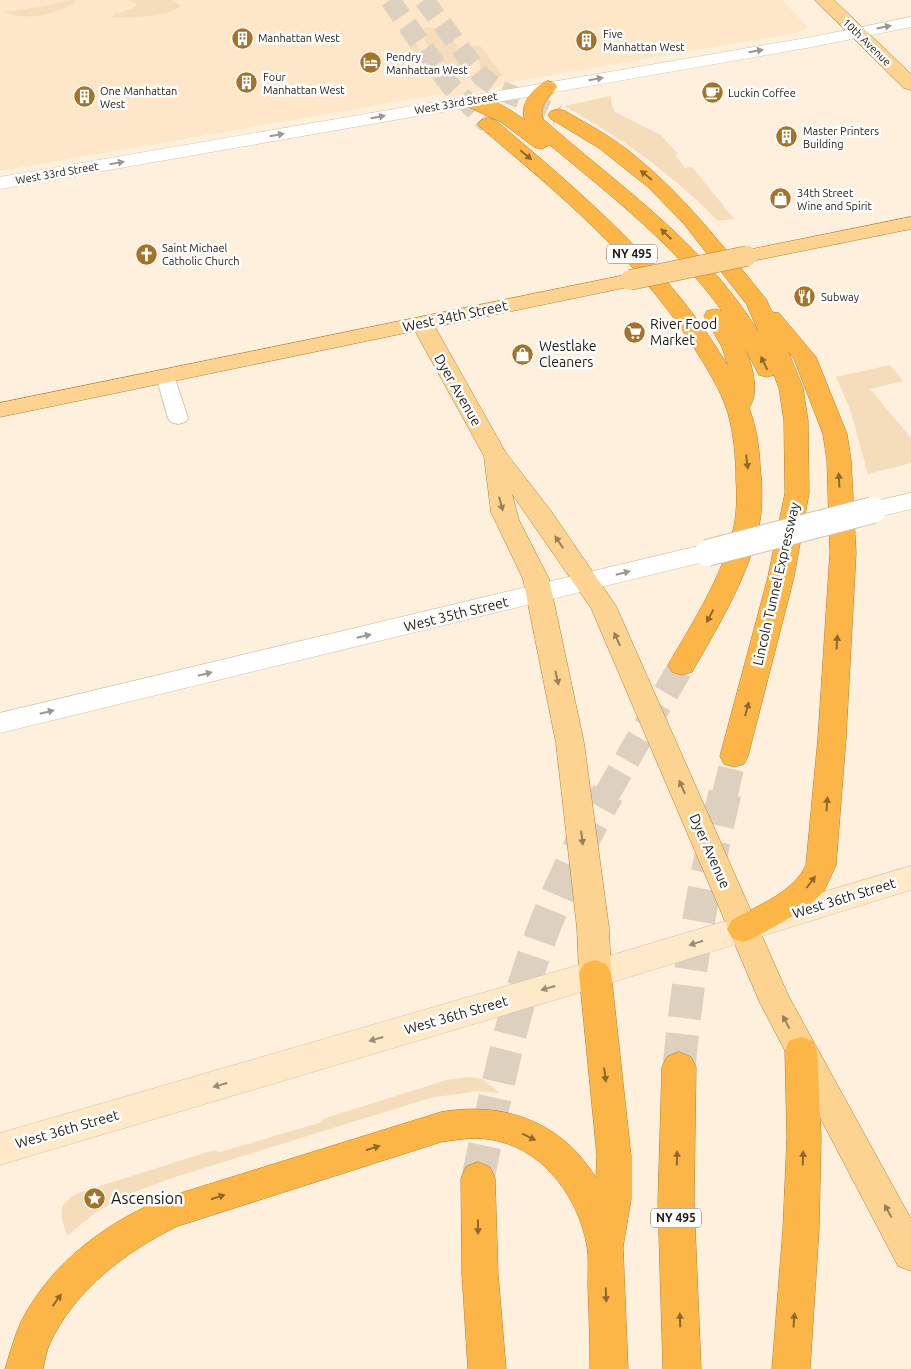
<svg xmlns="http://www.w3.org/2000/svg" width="911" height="1369" viewBox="0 0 911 1369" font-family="Ubuntu,sans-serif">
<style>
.built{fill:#fee7c9}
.green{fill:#f5dcba}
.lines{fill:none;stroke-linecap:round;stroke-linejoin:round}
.motorway-tunnel-far2{stroke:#ddd0bf;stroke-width:20;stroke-dasharray:20 10;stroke-linecap:butt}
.motorway-tunnel-far1{stroke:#ddd0bf;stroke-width:26;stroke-dasharray:26 13;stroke-linecap:butt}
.motorway-tunnel{stroke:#ddd0bf;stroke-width:33;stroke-dasharray:33 16;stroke-linecap:butt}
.service-casing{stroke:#d4c3ac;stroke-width:2}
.minor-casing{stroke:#d4c3ac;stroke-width:1}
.secondary-casing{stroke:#d4c3ac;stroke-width:1}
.primary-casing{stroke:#af8034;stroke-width:1}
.motorway-casing{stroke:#af8034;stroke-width:1}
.service{fill:#fff;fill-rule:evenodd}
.minor{fill:#fff;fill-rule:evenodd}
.secondary{fill:#fee9c8;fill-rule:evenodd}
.primary{fill:#fdd391;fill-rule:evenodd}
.motorway{fill:#fbb647;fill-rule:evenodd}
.minor-bridge-casing{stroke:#d4c3ac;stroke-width:28;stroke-linecap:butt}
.primary-bridge-casing{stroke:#af8034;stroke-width:21;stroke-linecap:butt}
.minor-bridge{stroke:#fff;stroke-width:26}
.primary-bridge{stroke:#fdd391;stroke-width:20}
.oneway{fill:#9b9894}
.oneway2{fill:#8e682c}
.oneway3{fill:#9a8058}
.oneway4{fill:#9b8c76}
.labels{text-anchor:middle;stroke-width:5;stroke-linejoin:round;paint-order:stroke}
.far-poi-label{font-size:11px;fill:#211b12;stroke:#fff;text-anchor:start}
.far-street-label{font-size:11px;fill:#211b12;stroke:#fff}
.shield{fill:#fff;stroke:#645f59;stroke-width:1}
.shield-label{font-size:12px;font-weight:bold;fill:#211b12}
.street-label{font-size:14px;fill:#211b12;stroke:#fff}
.poi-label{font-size:14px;fill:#211b12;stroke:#fff;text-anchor:start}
.near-poi-label{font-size:16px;fill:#211b12;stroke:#fff;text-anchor:start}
</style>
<rect width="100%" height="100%" fill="#fef0dd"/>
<path class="built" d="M0 0H782L808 27 805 30 796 33 507 83 494 89 454 96 436 95 0 171Z"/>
<g class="green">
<path d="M73 0 77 1C57 14 27 22 4 12L46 6Z"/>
<path d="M127 0H173L181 6C170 16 129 18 113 17L114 14 131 9 137 5 136 3Z"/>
<path d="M426 27C445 27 471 55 468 73L457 74C439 66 423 49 423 29Z"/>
<path d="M413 30C415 48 424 64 441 73 446 77 454 79 458 83L437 86 399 32Z"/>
<path d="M479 45 481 47 503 76 480 78V63L471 46Z"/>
<path d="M611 96 612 105 615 112 661 135 678 154 675 155 685 168 692 167 734 219 718 221C672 174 621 137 564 106Z"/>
<path d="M890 365 903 381 870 389 911 438V463L868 474 850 409 836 377Z"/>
<path d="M470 1077 482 1079 500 1093 478 1091 430 1098 172 1178 122 1197 95 1213 67 1236 62 1220V1206L71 1197 81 1192 214 1150 220 1152 319 1123 325 1118 447 1080Z"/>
</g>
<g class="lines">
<g class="motorway-tunnel-far2">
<path d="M390 0 450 85 488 124"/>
<path d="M424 0 482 77 500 90 558 115"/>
</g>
<g class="motorway-tunnel-far1">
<path d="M607 794 682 665"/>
<path d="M725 794 734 756"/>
</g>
<g class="motorway-tunnel">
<path d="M679 1067C688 974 703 884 725 793"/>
<path d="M478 1178C495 1097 511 1016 540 938 559 888 582 840 608 793"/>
</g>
<defs>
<path id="service" d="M165 370 172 372 174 376 188 418 185 422 178 424 171 422 168 418 156 376 158 372Z"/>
<g id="minor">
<path d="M911 17V27L812 47 0 189V177L812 37Z"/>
<path d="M911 493V509L873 518 864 516 861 510 864 504Z"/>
<path d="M707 544 716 547 720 553 716 559 0 733V713Z"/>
</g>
<path id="secondary" d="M911 866V890L558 999 0 1165V1133L558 971Z"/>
<g id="primary">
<path d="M815 0H834L911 74V90L904 88Z"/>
<path d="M911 217V229L747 262 739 261 736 256 739 251 747 250Z"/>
<path d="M630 274 638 275 641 280 638 285 435 327 506 453 551 511 616 606 789 997 911 1219V1271L898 1266 760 1003 591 608 512 494 519 520 549 579 584 743 609 928 611 973 606 982 595 986 584 982 579 973 577 928 556 743 523 579 491 512 484 456 415 331 0 417V403Z"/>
</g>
<g id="motorway">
<path d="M548 81 555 83 557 87C550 98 538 105 543 119 621 188 701 240 758 331L747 305 684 224 648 187 599 148 551 119 548 115 551 111 558 109 565 111C589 125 614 138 635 156 686 197 725 249 766 299L772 312 779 313 816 357 847 434 851 460 856 553 846 738 836 865 824 891 807 908 754 938 743 942 732 938 727 929 732 920C758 905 793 893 806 865L818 738 830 553 827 460 823 434 794 359 788 351 803 388 808 421 809 493 794 577 748 756 744 764 734 767 724 764 720 756 768 577 785 493 784 421 779 388 774 375 767 377 759 375 742 343C751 359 761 391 749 408 756 426 759 445 760 465 762 484 763 506 759 526 749 576 717 628 692 672L682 675 672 672 668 665C693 622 724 574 734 526 737 511 737 495 736 480 736 458 734 435 728 413 720 388 705 365 691 343 636 258 558 193 481 128L478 124 481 120 488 118 495 120C582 193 669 267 728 366L722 347 704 316 707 311 715 309 722 311C675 245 611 196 550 145L541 149 534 147 501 122 464 105 462 101 464 97C484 92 509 109 525 120 518 106 534 85 548 81Z"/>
<path d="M595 960 606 964 611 973 631 1156V1199L623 1247 628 1369H590C590 1341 589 1313 588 1285 588 1272 589 1259 587 1246 579 1200 546 1152 498 1141 479 1136 460 1139 441 1142L178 1226C126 1251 75 1290 50 1343 46 1351 45 1361 43 1369H5C10 1353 14 1337 21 1322 51 1262 110 1219 171 1196L441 1112C504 1101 562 1122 596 1178L597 1156 579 973 584 964Z"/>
<path d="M801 1037 813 1041 817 1051 821 1138 819 1229 810 1369H772L783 1229 787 1138 785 1051 789 1041Z"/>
<path d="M679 1052 691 1057 696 1067 694 1201 701 1369H663L658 1201 662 1067 667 1057Z"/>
<path d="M478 1162 490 1167 495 1178 498 1274 506 1369H468L462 1274 461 1178 466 1167Z"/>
</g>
</defs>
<use href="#service" class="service-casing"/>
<use href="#minor" class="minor-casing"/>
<use href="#secondary" class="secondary-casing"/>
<use href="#primary" class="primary-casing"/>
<use href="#motorway" class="motorway-casing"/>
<use href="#service" class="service"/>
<use href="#minor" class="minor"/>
<use href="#secondary" class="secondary"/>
<use href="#primary" class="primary"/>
<use href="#motorway" class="motorway"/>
<defs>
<path id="minor-bridge" d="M707 553 873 510"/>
<path id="primary-bridge" d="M630 280 747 256"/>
</defs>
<use href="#minor-bridge" class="minor-bridge-casing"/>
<use href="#primary-bridge" class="primary-bridge-casing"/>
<use href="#minor-bridge" class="minor-bridge"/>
<use href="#primary-bridge" class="primary-bridge"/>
</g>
<defs><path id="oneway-solid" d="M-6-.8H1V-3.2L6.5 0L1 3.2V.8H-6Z" transform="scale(1.25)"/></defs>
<g class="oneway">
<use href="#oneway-solid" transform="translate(884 27) rotate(-11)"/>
<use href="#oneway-solid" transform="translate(756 51) rotate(-10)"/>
<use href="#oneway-solid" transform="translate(596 79) rotate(-10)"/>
<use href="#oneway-solid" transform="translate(378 117) rotate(-10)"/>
<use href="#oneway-solid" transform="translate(277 135) rotate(-10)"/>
<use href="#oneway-solid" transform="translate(117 163) rotate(-10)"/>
<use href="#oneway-solid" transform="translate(623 573) rotate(-14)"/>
<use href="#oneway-solid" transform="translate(364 636) rotate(-13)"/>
<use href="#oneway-solid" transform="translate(205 674) rotate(-14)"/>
<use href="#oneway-solid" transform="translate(47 712) rotate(-14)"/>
</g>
<g class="oneway2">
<use href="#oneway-solid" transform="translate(526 155) rotate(40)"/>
<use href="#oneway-solid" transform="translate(646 175) rotate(-141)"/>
<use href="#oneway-solid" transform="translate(666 234) rotate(-136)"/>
<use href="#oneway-solid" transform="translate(764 363) rotate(-116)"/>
<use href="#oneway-solid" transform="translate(747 462) rotate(83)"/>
<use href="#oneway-solid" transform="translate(839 480) rotate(-93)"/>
<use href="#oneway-solid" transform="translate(710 616) rotate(118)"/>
<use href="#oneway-solid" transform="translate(837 642) rotate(-86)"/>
<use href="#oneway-solid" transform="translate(747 709) rotate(-75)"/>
<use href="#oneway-solid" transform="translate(827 804) rotate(-86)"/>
<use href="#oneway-solid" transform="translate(811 882) rotate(-53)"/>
<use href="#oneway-solid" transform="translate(605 1075) rotate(83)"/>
<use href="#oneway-solid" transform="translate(529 1137) rotate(26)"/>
<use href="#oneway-solid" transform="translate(373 1148) rotate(-18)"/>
<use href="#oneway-solid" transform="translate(677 1158) rotate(-89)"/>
<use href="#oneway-solid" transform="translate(803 1158) rotate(-88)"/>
<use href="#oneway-solid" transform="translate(218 1197) rotate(-18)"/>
<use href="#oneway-solid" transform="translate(478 1227) rotate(90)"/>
<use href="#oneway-solid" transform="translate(606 1295) rotate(88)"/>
<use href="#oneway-solid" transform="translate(57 1300) rotate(-54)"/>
<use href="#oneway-solid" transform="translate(680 1320) rotate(-92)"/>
<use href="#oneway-solid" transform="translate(794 1320) rotate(-86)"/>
</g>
<g class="oneway3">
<use href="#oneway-solid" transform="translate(501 504) rotate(75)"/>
<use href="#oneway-solid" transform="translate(559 542) rotate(-124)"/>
<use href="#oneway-solid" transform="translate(617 639) rotate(-114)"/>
<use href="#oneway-solid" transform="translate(557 678) rotate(77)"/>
<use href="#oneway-solid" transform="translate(682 787) rotate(-114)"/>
<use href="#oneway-solid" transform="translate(582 838) rotate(83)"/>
<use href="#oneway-solid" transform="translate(786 1022) rotate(-118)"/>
<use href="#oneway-solid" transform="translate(888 1211) rotate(-118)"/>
</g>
<g class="oneway4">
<use href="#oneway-solid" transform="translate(696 943) rotate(163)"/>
<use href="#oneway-solid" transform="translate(548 988) rotate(164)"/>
<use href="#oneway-solid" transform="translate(376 1039) rotate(164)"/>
<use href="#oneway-solid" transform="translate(220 1085) rotate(164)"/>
</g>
<defs>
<symbol id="building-disc" viewBox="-11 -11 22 22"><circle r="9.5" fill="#a37327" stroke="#fff"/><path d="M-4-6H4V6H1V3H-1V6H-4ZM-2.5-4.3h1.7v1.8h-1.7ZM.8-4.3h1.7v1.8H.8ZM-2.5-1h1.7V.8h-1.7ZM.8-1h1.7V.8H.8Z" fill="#fff"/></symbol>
<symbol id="hotel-disc" viewBox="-11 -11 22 22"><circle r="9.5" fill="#a37327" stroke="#fff"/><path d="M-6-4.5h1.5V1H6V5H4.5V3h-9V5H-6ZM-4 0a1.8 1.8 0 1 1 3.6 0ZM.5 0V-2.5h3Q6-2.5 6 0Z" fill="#fff"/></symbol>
<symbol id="cafe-disc" viewBox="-11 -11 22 22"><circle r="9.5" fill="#a37327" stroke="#fff"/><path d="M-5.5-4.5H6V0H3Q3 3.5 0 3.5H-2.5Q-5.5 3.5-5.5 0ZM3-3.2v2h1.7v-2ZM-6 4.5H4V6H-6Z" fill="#fff"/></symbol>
<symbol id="shop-disc" viewBox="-11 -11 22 22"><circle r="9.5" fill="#a37327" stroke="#fff"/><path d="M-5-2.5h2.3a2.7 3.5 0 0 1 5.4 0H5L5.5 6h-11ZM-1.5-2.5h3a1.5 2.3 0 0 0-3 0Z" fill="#fff"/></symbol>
<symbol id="church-disc" viewBox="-11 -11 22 22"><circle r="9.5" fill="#a37327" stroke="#fff"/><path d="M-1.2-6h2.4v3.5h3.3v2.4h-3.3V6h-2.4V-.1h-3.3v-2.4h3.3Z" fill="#fff"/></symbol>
<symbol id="restaurant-disc" viewBox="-11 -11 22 22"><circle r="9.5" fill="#a37327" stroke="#fff"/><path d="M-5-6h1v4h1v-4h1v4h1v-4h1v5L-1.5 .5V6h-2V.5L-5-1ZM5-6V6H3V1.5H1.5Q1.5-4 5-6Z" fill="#fff"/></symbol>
<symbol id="supermarket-disc" viewBox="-11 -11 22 22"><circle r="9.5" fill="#a37327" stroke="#fff"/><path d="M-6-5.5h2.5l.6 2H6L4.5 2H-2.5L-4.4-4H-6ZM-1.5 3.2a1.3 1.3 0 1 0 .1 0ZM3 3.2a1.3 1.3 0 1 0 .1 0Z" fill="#fff"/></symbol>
<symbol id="sight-disc" viewBox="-11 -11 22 22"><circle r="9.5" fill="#a37327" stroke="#fff"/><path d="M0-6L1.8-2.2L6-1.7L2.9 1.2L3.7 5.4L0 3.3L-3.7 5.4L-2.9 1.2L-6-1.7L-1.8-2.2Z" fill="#fff"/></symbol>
</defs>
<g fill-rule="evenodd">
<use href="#building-disc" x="230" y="26" width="25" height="25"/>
<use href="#building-disc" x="574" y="28" width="25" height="25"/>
<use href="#hotel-disc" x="358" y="50" width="25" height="25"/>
<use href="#building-disc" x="234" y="70" width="25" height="25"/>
<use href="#cafe-disc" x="700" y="80" width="25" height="25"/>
<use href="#building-disc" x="72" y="84" width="25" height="25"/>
<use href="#building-disc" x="774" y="124" width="25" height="25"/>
<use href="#shop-disc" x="768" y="186" width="25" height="25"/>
<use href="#church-disc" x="134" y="242" width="25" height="25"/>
<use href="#restaurant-disc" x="792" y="284" width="25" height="25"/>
<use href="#supermarket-disc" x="622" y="320" width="25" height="25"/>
<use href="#shop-disc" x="510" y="342" width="25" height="25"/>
<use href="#sight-disc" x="82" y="1186" width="25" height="25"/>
</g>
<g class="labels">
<g class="far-poi-label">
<text x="603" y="38">Five<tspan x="603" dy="13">Manhattan West</tspan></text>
<text x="258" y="42">Manhattan West</text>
<text x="386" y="61">Pendry<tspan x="386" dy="13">Manhattan West</tspan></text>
<text x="263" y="81">Four<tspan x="263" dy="13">Manhattan West</tspan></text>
<text x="100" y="95">One Manhattan<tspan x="100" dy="13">West</tspan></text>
<text x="728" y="97">Luckin Coffee</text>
<text x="803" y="135">Master Printers<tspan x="803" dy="13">Building</tspan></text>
<text x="797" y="197">34th Street<tspan x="797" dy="13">Wine and Spirit</tspan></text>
<text x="162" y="252">Saint Michael<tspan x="162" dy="13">Catholic Church</tspan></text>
<text x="821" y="301">Subway</text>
</g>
<g class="far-street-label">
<text transform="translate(867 42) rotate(44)" y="4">10th Avenue</text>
<text transform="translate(456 103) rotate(-10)" y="4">West 33rd Street</text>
<text transform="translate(57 173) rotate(-10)" y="4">West 33rd Street</text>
</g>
<g class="shield">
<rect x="607" y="244.5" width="50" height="19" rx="4"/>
<rect x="651" y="1208.5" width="50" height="19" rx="4"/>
</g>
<g class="shield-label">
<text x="632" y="258">NY 495</text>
<text x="676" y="1222">NY 495</text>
</g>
<g class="street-label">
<text transform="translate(455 316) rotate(-12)" y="5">West 34th Street</text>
<text transform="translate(458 390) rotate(60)" y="5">Dyer Avenue</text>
<text transform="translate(776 584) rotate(-77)" y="5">Lincoln Tunnel Expressway</text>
<text transform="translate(456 614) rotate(-14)" y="5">West 35th Street</text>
<text transform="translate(710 851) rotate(66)" y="5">Dyer Avenue</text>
<text transform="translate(844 898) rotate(-17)" y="5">West 36th Street</text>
<text transform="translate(456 1015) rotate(-16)" y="5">West 36th Street</text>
<text transform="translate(67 1129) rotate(-16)" y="5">West 36th Street</text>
</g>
<g class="poi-label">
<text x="650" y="329">River Food<tspan x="650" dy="16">Market</tspan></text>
<text x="539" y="351">Westlake<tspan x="539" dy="16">Cleaners</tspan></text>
</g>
<g class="near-poi-label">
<text x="111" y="1204">Ascension</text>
</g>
</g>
</svg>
